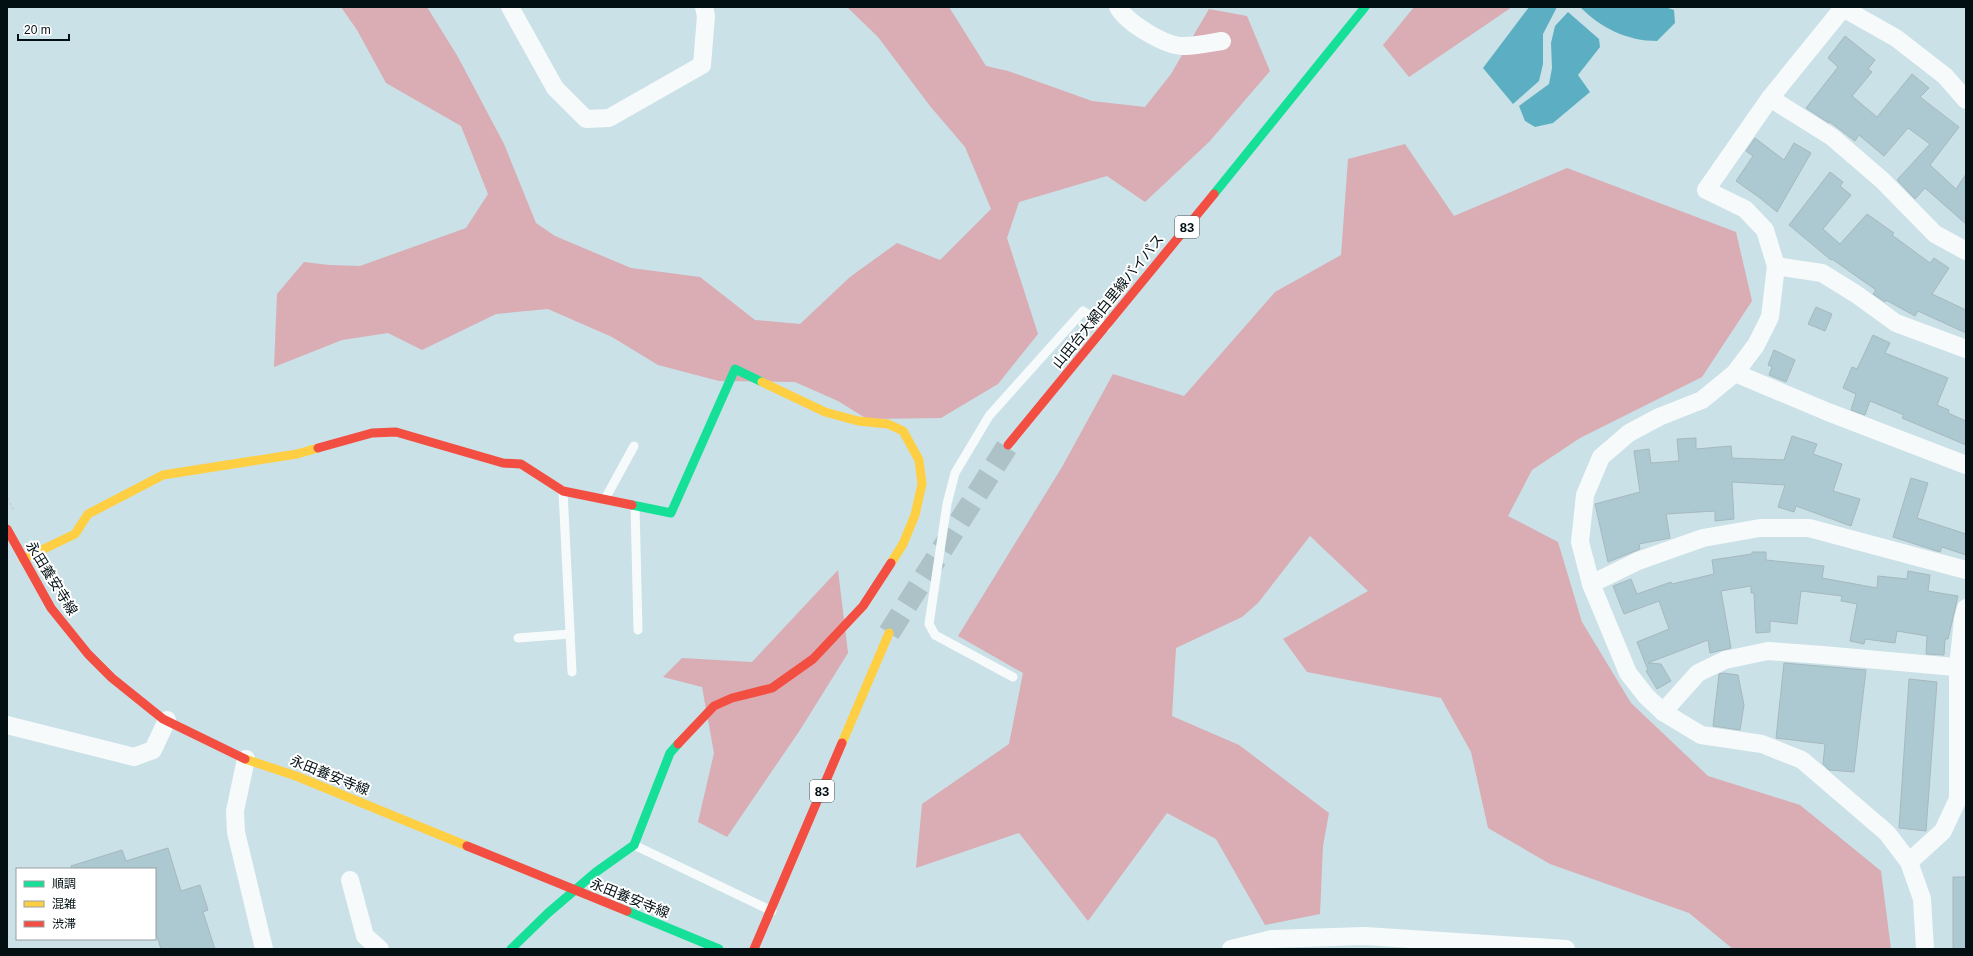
<svg xmlns="http://www.w3.org/2000/svg" width="1973" height="956" viewBox="0 0 1973 956" font-family="Helvetica,'Noto Sans JP',sans-serif">
<style>
.forest{fill:#daacb3}
.water{fill:#5cafc3}
.building{fill:#acc9d1;stroke:#a6b8bd}
.lines{fill:none;stroke-linecap:round;stroke-linejoin:round}
.primary-tunnel{stroke:#acc2c7;stroke-width:22;stroke-dasharray:22 11;stroke-linecap:butt}
.path{stroke:#cdd3d6;stroke-width:2.5;stroke-dasharray:3 2;stroke-linecap:butt}
.lane{stroke:#f7fafb;stroke-width:9}
.street{stroke:#f7fafb;stroke-width:18}
.fast{stroke:#16e098;stroke-width:9}
.slow{stroke:#ffcf43;stroke-width:9}
.jam{stroke:#f24e42;stroke-width:9}
.labels{text-anchor:middle;stroke-width:4;stroke-linejoin:round;paint-order:stroke}
.shield{fill:#fff;stroke:#4e575a;stroke-width:1}
.shield-label{font-size:13px;font-weight:bold;fill:#020f13}
.street-label{font-size:14px;fill:#020f13;stroke:#fff}
</style>
<rect width="100%" height="100%" fill="#cae1e7"/>
<g class="forest">
<path d="M341 7H427L458 57 504 144 536 223 555 236 631 268 700 277 755 320 800 324 850 277 897 243 940 260 991 209 965 147 930 106 878 37 847 7H949L986 66 1008 71 1092 101 1145 107 1171 74 1209 9 1247 16 1270 71 1209 142 1145 202 1107 176 1019 202 1007 238 1038 334 998 384 941 418 867 419 838 401 795 382 719 381 658 365 612 337 548 309 496 314 422 350 388 333 342 340 274 367 277 294 304 262 329 265 360 266 466 228 488 194 461 126 386 83 357 30Z"/>
<path d="M1414 7H1512L1409 77 1383 45Z"/>
<path d="M1405 144 1454 216 1567 168 1736 232 1752 301 1702 377 1580 438 1532 470 1508 516 1558 542 1582 622 1631 703 1708 776 1800 805 1881 871 1891 949H1733L1689 913 1550 864 1488 828 1471 752 1441 698 1307 672 1283 639 1368 591 1310 536 1258 603 1242 617 1176 648 1172 716 1239 745 1329 813 1323 846 1320 914 1265 925 1216 839 1167 813 1088 921 1019 833 916 868 922 804 1009 744 1023 673 958 636 1062 467 1113 374 1184 396 1275 292 1341 255 1348 159Z"/>
<path d="M838 570 848 653 800 730 727 837 698 822 714 753 702 687 663 677 682 658 752 662Z"/>
</g>
<g class="water">
<path d="M1529 7H1557L1543 34V64L1539 81 1513 104 1483 68Z"/>
<path d="M1580 7H1665L1674 10 1675 23 1657 41C1627 41 1601 28 1580 7Z"/>
<path d="M1568 12 1599 39 1600 47 1578 75 1590 92 1553 123 1535 127 1525 121 1519 106 1549 84 1552 68 1551 43 1555 26Z"/>
</g>
<g class="building">
<path d="M1845 36 1875 60 1868 69 1872 72 1852 96 1877 117 1912 74 1929 88 1920 97 1959 127 1930 165 1956 189 1966 174V224L1925 188 1915 199 1897 180 1930 144 1908 128 1884 156 1859 135 1855 141 1830 122 1829 123 1806 108 1838 67 1828 58Z"/>
<path d="M1755 138 1784 160 1794 143 1811 153 1777 212 1760 198 1736 181 1753 156 1746 151Z"/>
<path d="M1830 172 1843 182 1840 186 1851 195 1823 229 1840 244 1867 214 1894 233 1892 235 1930 263 1934 258 1949 268 1932 294 1966 310V333L1918 311 1915 316 1886 300 1885 302 1873 294 1876 290 1832 259 1831 260 1789 225Z"/>
<path d="M1816 307 1832 314 1825 331 1808 324Z"/>
<path d="M1873 335 1890 343 1885 353 1948 378 1937 405 1949 410 1948 413 1966 421V445L1902 418 1904 415 1870 401 1865 415 1851 410 1856 394 1843 388 1852 367 1857 369Z"/>
<path d="M1774 350 1795 360 1786 382 1769 375 1772 367 1768 365Z"/>
<path d="M1792 436 1817 444 1813 454 1842 464 1833 491 1860 499 1851 526 1796 506 1794 512 1778 507 1785 485 1732 482 1734 519 1715 521V511L1666 514 1670 538 1639 544 1640 549 1608 562 1595 504 1640 492 1634 451 1649 449 1651 463 1679 461 1677 439 1696 438V449L1731 446 1732 458 1784 460Z"/>
<path d="M1911 478 1928 483 1917 518 1966 534V555L1942 547 1940 552 1893 537Z"/>
<path d="M1752 552H1766V560L1824 566 1822 578 1877 588 1878 576 1907 579 1908 571 1930 575 1928 591 1958 596 1948 639H1945L1944 655 1926 654 1927 636 1897 631 1895 643 1865 639 1864 644 1850 641 1857 604 1841 601 1842 596 1801 591 1797 624 1770 621V632L1756 633 1754 593H1751V586L1721 591 1731 648 1710 653 1708 640 1648 663 1661 664 1671 681 1657 689 1646 671 1648 670 1637 642 1669 629 1659 601 1624 614 1613 586 1631 579 1637 594 1671 582 1672 584 1714 574 1712 560 1752 554Z"/>
<path d="M1784 663 1866 670 1854 772 1829 770 1823 764 1825 744 1776 738Z"/>
<path d="M1723 673 1738 675 1744 705 1740 730 1713 726 1719 674Z"/>
<path d="M1909 679 1937 682 1926 831 1899 828Z"/>
<path d="M168 848 181 891 200 885 208 910 203 912 215 949H161L155 930V869H71V866L122 850 126 861Z"/>
<rect x="1953" y="877" width="13" height="72"/>
</g>
<g class="lines">
<path class="primary-tunnel" d="M889 633 1008 445"/>
<path class="path" d="M7 498 14 511"/>
<g class="lane">
<path d="M563 491 572 672"/>
<path d="M605 499 634 446"/>
<path d="M635 506 638 630"/>
<path d="M518 638 570 634"/>
<path d="M1013 677 935 635 929 624 947 504 955 473 989 416 1083 311 1106 327"/>
<path d="M634 845 772 911"/>
</g>
<g class="street">
<path d="M510 7 555 88 586 119 609 118 702 65 706 16 704 7"/>
<path d="M1118 7C1127 23 1166 47 1185 46 1197 46 1210 43 1222 41"/>
<path d="M1841 7 1896 38 1945 76 1966 100"/>
<path d="M1843 8 1770 98 1706 190 1745 209 1765 230 1776 266 1770 317 1756 345 1735 373 1702 400 1659 417 1629 433 1601 457 1585 495 1580 542 1591 584 1628 673 1646 696 1663 712 1701 735 1762 744 1802 760 1887 833 1909 862 1922 899 1925 949"/>
<path d="M1770 98 1832 137 1882 180 1935 234 1966 251"/>
<path d="M1776 266 1822 273 1856 294 1896 323 1966 349"/>
<path d="M1735 373 1828 412 1966 465"/>
<path d="M1591 584 1638 561 1703 538 1760 528H1809L1966 570"/>
<path d="M1663 712 1698 673 1725 660 1768 651 1823 655 1966 668"/>
<path d="M7 725 134 757 153 750 167 720"/>
<path d="M246 759 235 811 236 832 264 949"/>
<path d="M1909 862 1943 831 1958 799V667L1963 619 1966 608"/>
<path d="M350 880 365 936 380 949"/>
<path d="M1231 949 1272 939 1365 936 1566 949"/>
</g>
<g class="fast">
<path d="M1214 194 1365 7"/>
<path d="M632 505 671 513 735 369 762 382"/>
<path d="M627 911 719 949"/>
<path d="M511 949 548 913 596 872 634 845 670 753 678 744"/>
</g>
<g class="slow">
<path d="M762 382 825 412 858 421 888 424 903 431 919 460 922 484 915 515 903 544 891 563"/>
<path d="M23 559 75 534 88 514 163 475 297 454 318 448"/>
<path d="M842 743 889 633"/>
<path d="M245 759 296 776 467 846"/>
</g>
<g class="jam">
<path d="M1008 445 1214 194"/>
<path d="M318 448 372 433 396 432 503 463 521 464 563 491 632 505"/>
<path d="M7 529 51 608 88 654 112 678 163 719 245 759"/>
<path d="M678 744 714 706 732 698 772 688 813 659 863 606 891 563"/>
<path d="M467 846 627 911"/>
<path d="M754 949 842 743"/>
</g>
</g>
<g class="labels">
<g class="shield">
<rect x="1175" y="216" width="24" height="22" rx="3"/>
<rect x="810" y="780" width="24" height="22" rx="3"/>
</g>
<g class="shield-label">
<text x="1187" y="232">83</text>
<text x="822" y="796">83</text>
</g>
<g class="street-label">
<text transform="translate(1108 301) rotate(-51)" y="5">山田台大網白里線バイパス</text>
<text transform="translate(52 578) rotate(58)" y="5">永田養安寺線</text>
<text transform="translate(330 775) rotate(22)" y="5">永田養安寺線</text>
<text transform="translate(630 898) rotate(22)" y="5">永田養安寺線</text>
</g>
</g>
<rect width="1973" height="956" fill="none" stroke="#020f13" stroke-width="16"/>
<rect x="16" y="868" width="140" height="72" fill="#ffffff" stroke="#9a9fa1"/>
<rect x="24" y="881" width="20" height="6" fill="#16e098" stroke="#9a9fa1"/>
<text x="52" y="888" font-size="12" fill="#020f13">順調</text>
<rect x="24" y="901" width="20" height="6" fill="#ffcf43" stroke="#9a9fa1"/>
<text x="52" y="908" font-size="12" fill="#020f13">混雑</text>
<rect x="24" y="921" width="20" height="6" fill="#f24e42" stroke="#9a9fa1"/>
<text x="52" y="928" font-size="12" fill="#020f13">渋滞</text>
<path d="M18 34v6h51v-6" fill="none" stroke="#020f13" stroke-width="2"/>
<text x="24" y="34" font-size="12" fill="#020f13" stroke="#ffffff" stroke-width="3" paint-order="stroke">20 m</text>
</svg>
